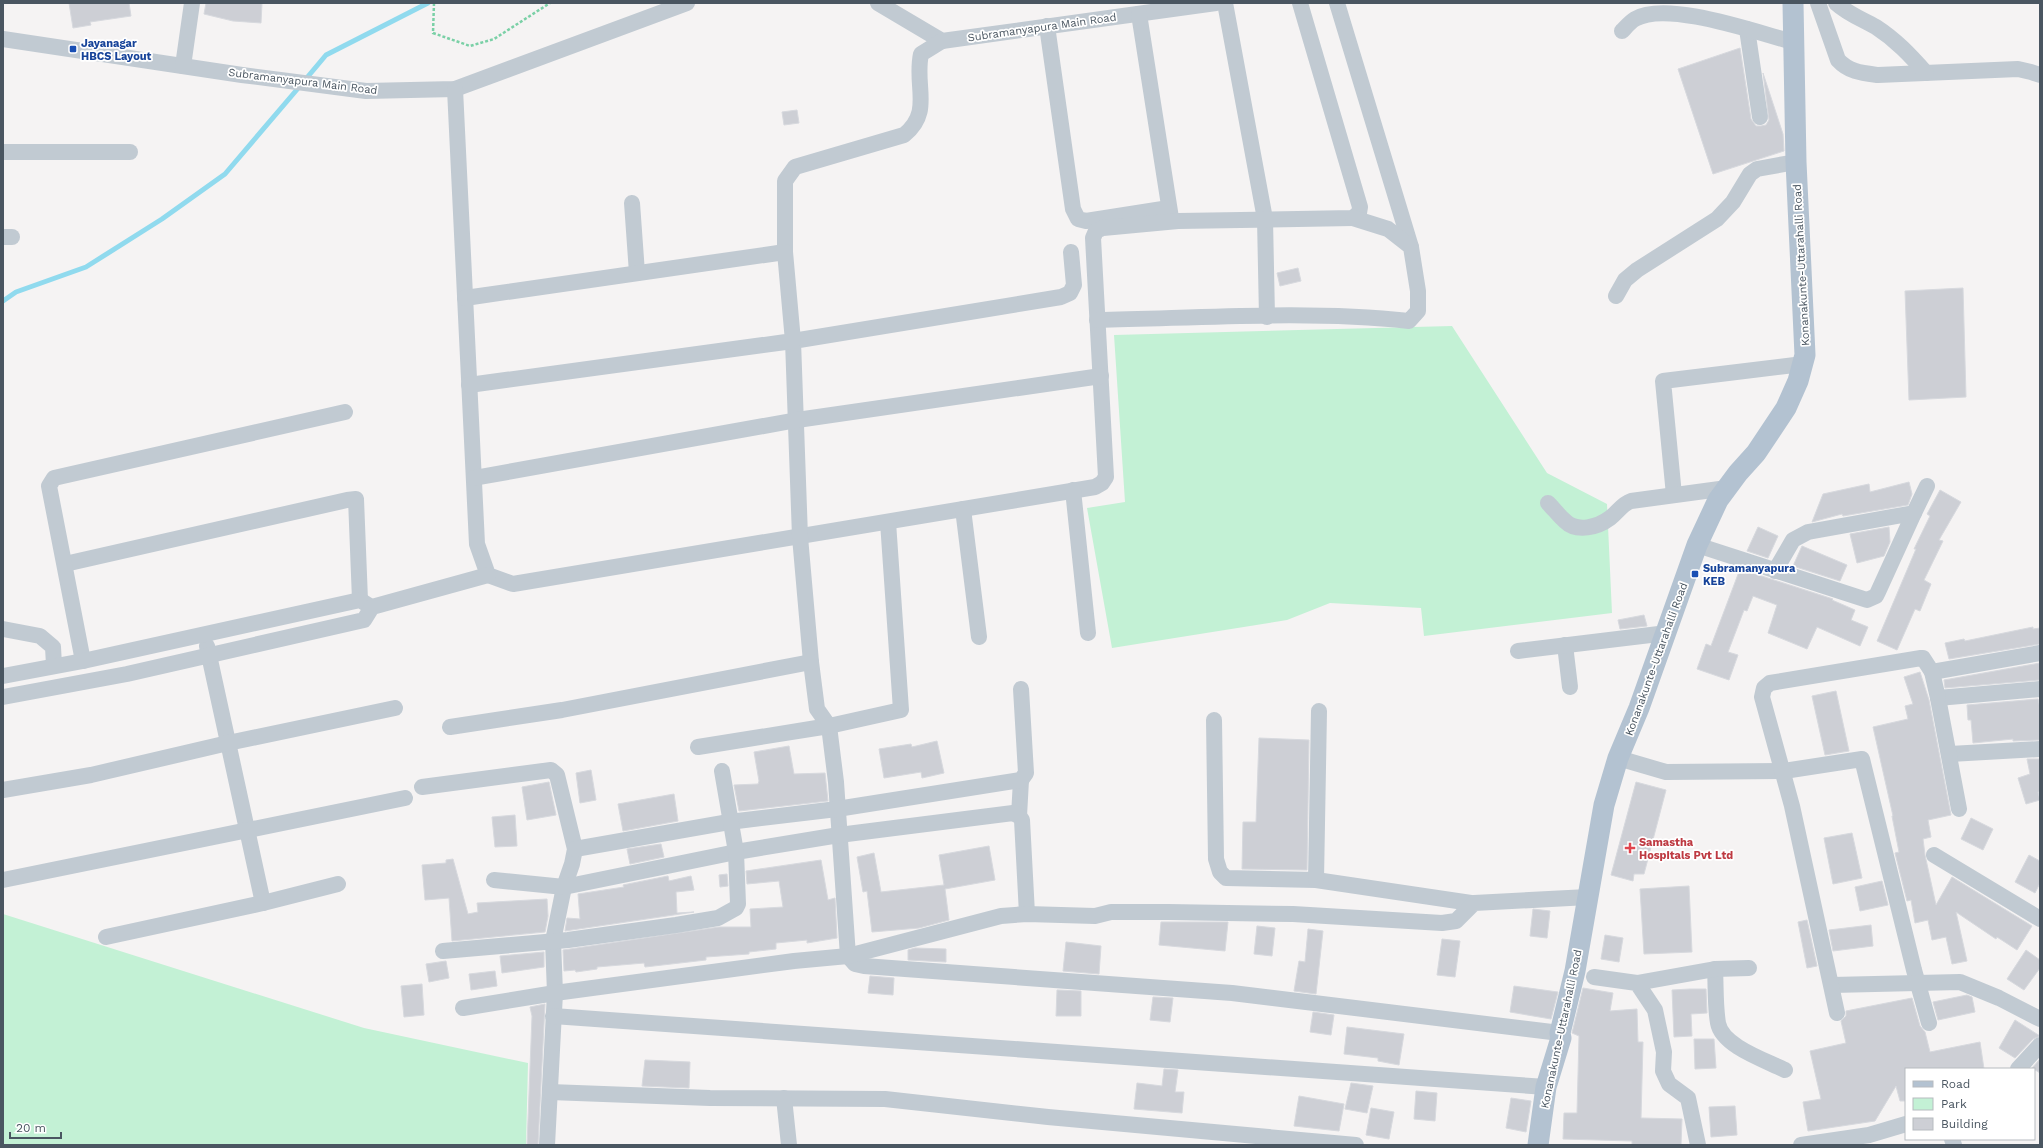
<svg xmlns="http://www.w3.org/2000/svg" width="2043" height="1148" viewBox="0 0 2043 1148" font-family="'Work Sans',sans-serif">
<style>
.green{fill:#c3f1d5}
.lines{fill:none;stroke-linecap:round;stroke-linejoin:round}
.stream{stroke:#90daee;stroke-width:5}
.building{fill:#cdcfd5;stroke:#d7d9de}
.path{stroke:#7ad0a6;stroke-width:2.5;stroke-dasharray:3 2;stroke-linecap:butt}
.minor{stroke:#c1cad2;stroke-width:16}
.major{stroke:#b3c2d1;stroke-width:21}
.transit-dot{fill:#1a4fb4;stroke:#fff;stroke-width:1.5}
.health-dot{fill:#e0444e;stroke:#fff;stroke-width:1.5}
.labels{text-anchor:middle;stroke-width:3.5;stroke-linejoin:round;paint-order:stroke}
.street-label{font-size:11px;fill:#4a5661;stroke:#fff}
.transit-label{font-size:11px;font-weight:bold;fill:#164399;stroke:#fff;text-anchor:start}
.health-label{font-size:11px;font-weight:bold;fill:#be3a42;stroke:#fff;text-anchor:start}
</style>
<rect width="100%" height="100%" fill="#f5f3f3"/>
<g class="green">
<path d="M1452 326 1547 473 1607 504 1612 613 1424 636 1421 608 1330 603 1287 620 1112 648 1087 508 1125 502 1114 335Z"/>
<path d="M3 914 364 1028 528 1063 526 1145H3Z"/>
</g>
<g class="lines">
<g class="stream">
<path d="M305 80 326 55 428 3"/>
<path d="M3 301 16 292 86 267 162 219 225 174 300 86"/>
</g>
</g>
<g class="building">
<path d="M69 3H129L131 16 90 22 91 25 73 28Z"/>
<path d="M206 3H262L261 23 233 21 204 14Z"/>
<path d="M1740 48 1751 119 1756 126H1761L1766 125 1769 120 1763 73 1783 134 1784 151 1713 174 1678 69Z"/>
<path d="M797 110 799 123 784 125 782 112Z"/>
<path d="M1298 268 1301 281 1280 286 1277 273Z"/>
<path d="M1963 288 1966 397 1909 400 1905 291Z"/>
<path d="M1909 482 1912 494 1908 505 1843 516 1842 514 1812 522 1823 494 1869 484 1870 492Z"/>
<path d="M1940 490 1961 502 1939 540 1943 541 1924 580 1931 584 1920 611 1915 609 1897 650 1877 641 1916 549H1914L1930 516 1927 514Z"/>
<path d="M1758 527 1778 536 1768 558 1747 551Z"/>
<path d="M1889 527 1890 542 1884 556 1857 563 1850 534Z"/>
<path d="M1802 546 1847 565 1840 581 1793 566Z"/>
<path d="M1740 569 1833 599 1832 600 1855 610 1851 620 1868 627 1860 646 1817 627 1807 649 1768 633 1777 605 1753 596 1747 611 1744 610 1728 652 1738 655 1729 680 1697 669 1706 644 1711 646Z"/>
<path d="M1644 615 1647 626 1620 629 1618 620Z"/>
<path d="M2033 627V629L2040 628V644L1949 659 1945 643 1964 639 1965 641Z"/>
<path d="M2040 663V680L1945 688 1944 680Z"/>
<path d="M1920 672 1929 700 1951 815 1928 820 1931 837 1923 839 1925 855 1936 905 1952 877 2032 926 2017 950 1997 937 1996 939 1956 912 1967 961 1952 964 1946 937 1932 940 1928 920 1915 923 1911 900 1907 901 1895 853 1899 852 1892 816H1893L1873 727 1908 719 1905 706 1913 704 1904 677Z"/>
<path d="M1836 691 1849 751 1825 755 1812 696Z"/>
<path d="M2038 699 2040 708V740L2013 741V739L1973 743 1971 720H1968L1967 705Z"/>
<path d="M1259 738 1309 740 1307 870 1242 869 1243 822H1256Z"/>
<path d="M937 741 944 773 922 778 921 772 884 778 879 749 911 744 912 747Z"/>
<path d="M789 746 794 774 825 773 828 801 739 811 734 785 758 784 759 781 754 752Z"/>
<path d="M2027 759H2040V792H2038L2040 800 2026 804 2018 778 2030 774Z"/>
<path d="M591 770 596 800 580 803 576 773Z"/>
<path d="M549 782 556 815 527 820 522 787Z"/>
<path d="M1636 782 1666 790 1644 874H1634L1633 881 1611 875Z"/>
<path d="M674 794 678 821 623 831 618 804Z"/>
<path d="M515 815 517 846 495 847 492 817Z"/>
<path d="M1971 818 1993 829 1983 850 1961 839Z"/>
<path d="M1852 833 1862 878 1833 884 1824 838Z"/>
<path d="M661 844 664 857 630 864 627 849Z"/>
<path d="M989 846 995 880 945 889 949 920 919 928 872 932 867 891 863 892 857 857 874 853 881 892 944 885 939 855Z"/>
<path d="M2029 855 2040 861V883L2035 893 2015 882Z"/>
<path d="M453 859 468 914 478 912 477 903 547 899 548 916 545 932 452 941 449 898 425 900 422 865 446 863V860Z"/>
<path d="M821 860 828 900 835 898 837 938 807 943V940L776 943V949L749 952V954L706 957V960L645 967 644 963 597 967V969L576 972 575 970 564 971 563 950 719 927H751L750 909 783 907 779 881 747 884 746 871Z"/>
<path d="M727 874 728 886 720 887 719 875Z"/>
<path d="M668 876 669 881 691 876 694 890 676 892 677 913 694 912 565 931 567 918 580 919 578 894 624 887 623 885Z"/>
<path d="M1882 881 1888 905 1860 911 1855 887Z"/>
<path d="M1689 886 1692 952 1644 954 1640 889Z"/>
<path d="M1533 909 1550 911 1547 938 1530 936Z"/>
<path d="M1807 920 1817 966 1807 968 1798 922Z"/>
<path d="M1161 922H1228L1225 951 1159 945Z"/>
<path d="M1871 925 1873 946 1833 951 1829 930Z"/>
<path d="M1257 926 1275 928 1272 956 1254 954Z"/>
<path d="M1308 929 1323 931 1316 994 1294 991 1299 961 1305 962Z"/>
<path d="M1605 935 1623 938 1619 962 1601 959Z"/>
<path d="M1442 939 1460 941 1455 977 1437 975Z"/>
<path d="M1066 942 1101 946 1099 974 1063 971Z"/>
<path d="M915 948 946 949V962L908 960V950Z"/>
<path d="M2026 950 2040 960V968L2024 990 2007 979Z"/>
<path d="M544 952V967L502 973 500 956Z"/>
<path d="M446 961 449 978 429 982 426 964Z"/>
<path d="M495 971 497 986 471 990 469 974Z"/>
<path d="M870 976 894 978 893 995 868 993Z"/>
<path d="M422 984 424 1015 404 1017 401 986Z"/>
<path d="M1514 986 1558 992 1551 1019 1510 1012Z"/>
<path d="M1583 988 1613 993 1610 1011 1637 1009 1638 1042H1643L1641 1118 1682 1119 1681 1145H1632V1141L1563 1139 1564 1113H1577L1579 1036 1572 1033Z"/>
<path d="M1690 989H1706L1707 1013 1691 1014 1692 1036 1674 1037 1672 990Z"/>
<path d="M1057 990 1081 991V1016H1056Z"/>
<path d="M1967 995 1972 997 1975 1012 1938 1020 1933 1002Z"/>
<path d="M1153 997 1173 998 1170 1022 1150 1020Z"/>
<path d="M1912 998 1920 1026 1925 1032 1930 1052 1980 1042 1984 1069H1906V1101H1900L1896 1086 1875 1121 1808 1131 1803 1102 1821 1099 1810 1051 1846 1043 1841 1021 1846 1016V1011Z"/>
<path d="M545 1004 538 1145H527L532 1016 530 1007Z"/>
<path d="M1313 1012 1334 1015 1331 1035 1310 1032Z"/>
<path d="M2015 1020 2040 1036 2033 1039 2015 1058 1999 1048Z"/>
<path d="M1347 1027 1404 1034 1399 1065 1378 1061V1058L1344 1054Z"/>
<path d="M1694 1039H1714L1716 1068 1695 1069Z"/>
<path d="M2040 1059V1073L2032 1068Z"/>
<path d="M645 1060 690 1062 689 1088 642 1086Z"/>
<path d="M1164 1069 1178 1070 1175 1092H1184L1182 1113 1134 1109 1137 1083 1162 1086Z"/>
<path d="M1351 1083 1373 1086 1367 1113 1345 1109Z"/>
<path d="M1416 1091 1437 1093 1435 1121 1414 1119Z"/>
<path d="M1299 1096 1344 1104 1339 1131 1294 1126Z"/>
<path d="M1511 1098 1531 1101 1526 1132 1506 1128Z"/>
<path d="M1735 1106 1737 1135 1711 1137 1709 1107Z"/>
<path d="M1371 1108 1394 1112 1389 1139 1366 1135Z"/>
</g>
<g class="lines">
<path class="path" d="M434 3 433 33 470 46 494 39 550 3"/>
<g class="minor">
<path d="M878 3 942 41 1216 3"/>
<path d="M1225 3 1265 219 1267 317"/>
<path d="M1337 3 1411 247"/>
<path d="M1818 3 1838 60C1849 72 1862 73 1878 75L2018 69 2031 72 2040 75"/>
<path d="M1836 3C1848 14 1862 19 1876 27 1896 40 1910 55 1926 73"/>
<path d="M1139 14 1171 218"/>
<path d="M1047 26 1073 209 1078 219 1086 221 1169 208"/>
<path d="M1747 29 1760 117"/>
<path d="M1622 31C1626 27 1630 22 1635 19 1667 0 1758 33 1793 42"/>
<path d="M3 39 242 75 366 91 455 89 687 3"/>
<path d="M183 66 192 3"/>
<path d="M455 89 477 544 488 575 513 584 1095 487 1102 483 1106 477 1093 238 1096 231 1103 228 1178 221 1353 218 1359 213 1360 207 1300 3"/>
<path d="M3 152H130"/>
<path d="M632 203 637 273"/>
<path d="M3 237H12"/>
<path d="M785 252V181L795 167 904 135C933 112 914 86 921 54L942 41"/>
<path d="M1071 252 1074 285 1070 293 1061 297 793 341 800 537 811 662 817 709 829 726 836 782 848 956 855 964 864 966 1232 993 1560 1033"/>
<path d="M1616 296 1625 280 1637 270 1717 219 1733 202 1750 174 1757 169 1796 162"/>
<path d="M465 298 785 252 793 341 469 385"/>
<path d="M1097 320C1201 318 1306 310 1409 321L1418 311V291L1411 247 1388 229 1353 218"/>
<path d="M474 478 797 420 1101 376"/>
<path d="M1073 490 1088 633"/>
<path d="M1674 495 1663 381 1803 364"/>
<path d="M1548 503C1554 509 1559 516 1565 521 1577 533 1598 527 1610 518 1618 512 1622 504 1631 501L1727 488"/>
<path d="M963 509 979 637"/>
<path d="M1914 513 1927 486"/>
<path d="M1697 545 1867 600 1876 596 1878 592 1914 513 1808 532 1793 540 1775 571"/>
<path d="M65 564 347 500 356 499 360 600"/>
<path d="M3 629 40 636 53 647 54 665"/>
<path d="M1565 645 1570 687"/>
<path d="M207 646 263 903"/>
<path d="M1518 651 1667 633"/>
<path d="M83 661 49 486 54 478 345 412"/>
<path d="M1932 672 2040 653"/>
<path d="M3 676 83 661 360 600 368 605"/>
<path d="M3 697 127 674 364 620 372 607 488 575"/>
<path d="M1214 720 1216 859 1220 872 1226 878 1316 880 1471 903"/>
<path d="M450 727 562 710 811 662"/>
<path d="M698 747 829 726 901 710 888 522"/>
<path d="M1950 754 2040 749"/>
<path d="M1618 758 1666 772 1784 771 1862 759 1914 970 1929 1023"/>
<path d="M422 787 551 770 557 775 575 849 572 864 564 887 553 941 555 993 547 1145"/>
<path d="M3 790 91 775 228 743 395 708"/>
<path d="M1959 809 1938 698 2040 689"/>
<path d="M1019 816 1021 780"/>
<path d="M575 849 729 822 837 809 1021 780 1026 773 1021 689"/>
<path d="M1934 855 2040 919"/>
<path d="M3 880 405 798"/>
<path d="M494 880 564 887 736 852 839 835 1013 813 1019 816 1022 820 1027 914"/>
<path d="M1316 880 1319 711"/>
<path d="M106 937 263 903 338 884"/>
<path d="M443 951 568 940 676 925 718 918 736 908 738 904 736 852 722 771"/>
<path d="M1715 969C1716 987 1715 1005 1718 1023 1722 1046 1765 1060 1785 1070"/>
<path d="M1594 977 1637 983 1655 1010 1664 1052 1663 1071 1669 1084 1688 1098 1698 1145"/>
<path d="M1637 983 1715 969 1749 968"/>
<path d="M1832 985 1960 982 1999 998 2040 1019"/>
<path d="M463 1008 555 993 794 961 848 956 1001 916 1027 914 1095 916 1111 912H1168L1293 914 1442 923 1456 921 1474 903 1588 897"/>
<path d="M1837 1013 1792 806 1762 697 1764 688 1770 683 1921 658H1923L1932 672 1938 698"/>
<path d="M553 1016 1546 1087"/>
<path d="M2018 1069 2040 1045"/>
<path d="M550 1092 710 1098 885 1099 1048 1117 1356 1145"/>
<path d="M784 1098 789 1145"/>
<path d="M1952 1139 1954 1145"/>
<path d="M1801 1145 1869 1135 1906 1124"/>
</g>
<path class="major" d="M1538 1145 1546 1087 1561 1038 1560 1033 1575 971 1604 805 1618 758 1639 708 1697 545 1718 500 1738 473 1756 453 1786 408 1798 381 1805 355 1796 162 1793 3"/>
</g>
<g class="transit-dot">
<rect x="69" y="45" width="8" height="8" rx="2"/>
<rect x="1691" y="570" width="8" height="8" rx="2"/>
</g>
<path class="health-dot" d="M1628 842h4v4h4v4h-4v4h-4v-4h-4v-4h4z"/>
<g class="labels">
<g class="street-label">
<text transform="translate(1042 27) rotate(-8)" y="4">Subramanyapura Main Road</text>
<text transform="translate(303 81) rotate(7)" y="4">Subramanyapura Main Road</text>
<text transform="translate(1801 265) rotate(-93)" y="4">Konanakunte-Uttarahalli Road</text>
<text transform="translate(1656 659) rotate(-70)" y="4">Konanakunte-Uttarahalli Road</text>
<text transform="translate(1561 1029) rotate(-78)" y="4">Konanakunte-Uttarahalli Road</text>
</g>
<g class="transit-label">
<text x="81" y="47">Jayanagar<tspan x="81" dy="13">HBCS Layout</tspan></text>
<text x="1703" y="572">Subramanyapura<tspan x="1703" dy="13">KEB</tspan></text>
</g>
<g class="health-label">
<text x="1639" y="846">Samastha<tspan x="1639" dy="13">Hospitals Pvt Ltd</tspan></text>
</g>
</g>
<rect width="2043" height="1148" fill="none" stroke="#4a5661" stroke-width="8"/>
<rect x="1905" y="1068" width="130" height="72" fill="#ffffff" stroke="#b7bbc0"/>
<rect x="1913" y="1081" width="20" height="6" fill="#b3c2d1" stroke="#b7bbc0"/>
<text x="1941" y="1088" font-size="12" fill="#4a5661">Road</text>
<rect x="1913" y="1098" width="20" height="12" fill="#c3f1d5" stroke="#b7bbc0"/>
<text x="1941" y="1108" font-size="12" fill="#4a5661">Park</text>
<rect x="1913" y="1118" width="20" height="12" fill="#cdcfd5" stroke="#b7bbc0"/>
<text x="1941" y="1128" font-size="12" fill="#4a5661">Building</text>
<path d="M10 1132v6h51v-6" fill="none" stroke="#4a5661" stroke-width="2"/>
<text x="16" y="1132" font-size="12" fill="#4a5661" stroke="#ffffff" stroke-width="3" paint-order="stroke">20 m</text>
</svg>
